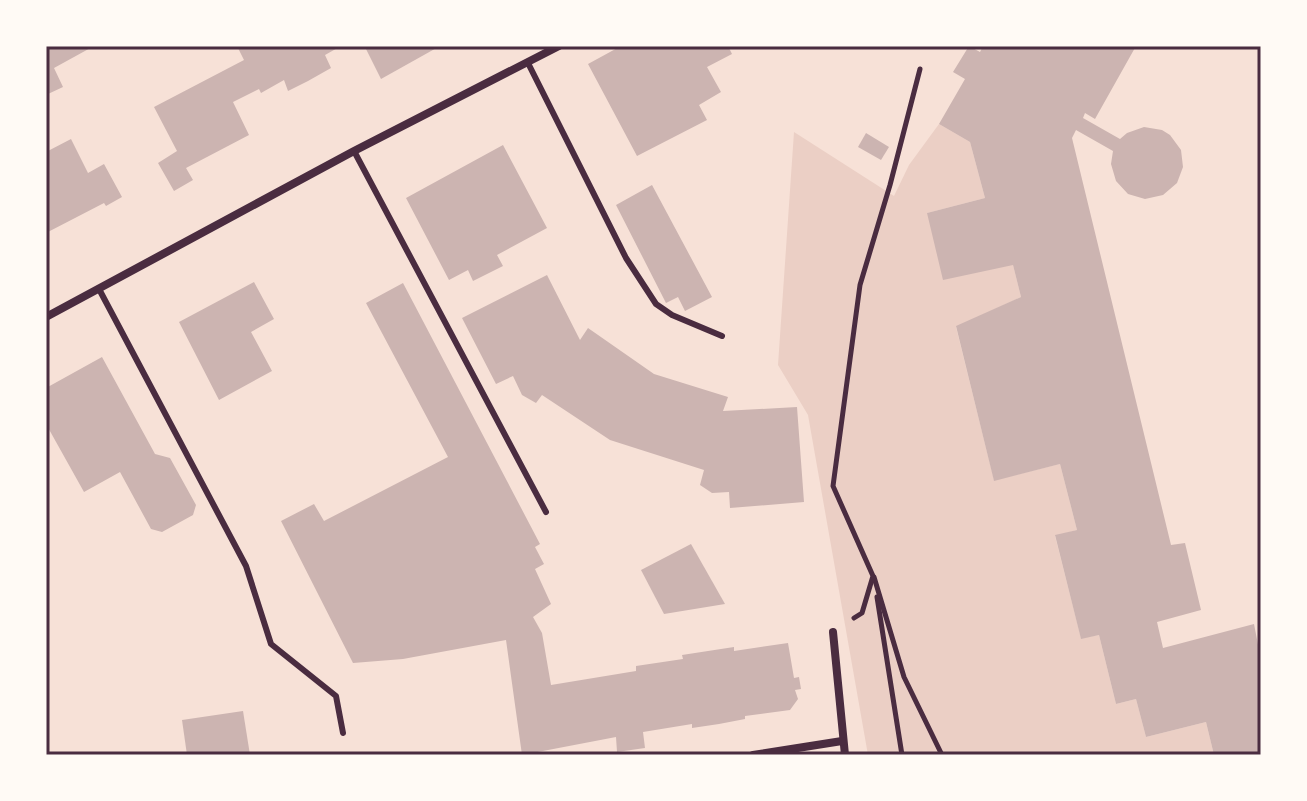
<svg xmlns="http://www.w3.org/2000/svg" width="1307" height="801" viewBox="0 0 1307 801" font-family="'Work Sans',sans-serif">
<style>
.green{fill:#ebcfc5}
.building{fill:#ccb4b1}
.lines{fill:none;stroke-linecap:round;stroke-linejoin:round}
.path{stroke:#4a2c40;stroke-width:5}
.service{stroke:#4a2c40;stroke-width:6}
.minor{stroke:#4a2c40;stroke-width:8}
.neatline{fill:none;stroke:#4a2c40;stroke-width:3}
</style>
<rect width="100%" height="100%" fill="#f7e1d7"/>
<path class="green" d="M939 124 970 142 985 198 927 213 1013 265 1021 297 956 327 994 480 1060 464 1077 530 1055 536 1081 638 1099 635 1116 704 1136 699 1146 737 1206 722 1214 755H868L808 415 778 365 794 132 894 196 909 165Z"/>
<g class="building">
<path d="M46 46H94L54 68 63 87 48 94 46 90Z"/>
<path d="M237 46H341L325 55 331 68 308 81 288 91 284 80 261 93 259 89 233 102 249 135 186 168 193 180 174 191 158 163 177 151 154 107 244 60Z"/>
<path d="M372 46H440L381 79 366 49Z"/>
<path d="M621 46H728L732 54 707 67 721 92 699 105 707 120 637 156 588 64Z"/>
<path d="M969 46 980 52 983 46H1136L1095 119 1085 113 1083 118 1120 139 1127 133 1144 127 1162 130 1170 135 1181 150 1183 167 1177 183 1163 195 1145 199 1128 194 1116 181 1111 164 1113 151 1076 130 1072 138 1171 545 1185 543 1201 610 1157 622 1163 648 1254 624 1261 660V755H1214L1206 722 1146 737 1136 699 1116 704 1099 635 1081 639 1055 535 1077 530 1060 464 994 481 956 326 1021 297 1013 265 943 280 927 213 985 198 970 142 939 124 965 79 953 72Z"/>
<path d="M866 133 889 147 881 160 858 147Z"/>
<path d="M71 139 88 173 104 164 122 197 106 206 104 203 46 233V152Z"/>
<path d="M503 145 547 228 497 255 503 266 473 281 468 270 449 280 406 198Z"/>
<path d="M652 185 712 297 685 311 678 297 666 303 616 205Z"/>
<path d="M547 275 580 340 588 328 654 374 728 397 723 411 797 407 804 502 730 508 729 492 712 493 700 485 704 470 610 440 542 395 536 403 522 395 513 376 496 384 462 318Z"/>
<path d="M254 282 274 319 251 332 272 371 219 400 179 322Z"/>
<path d="M403 283 540 544 535 547 544 564 535 569 551 604 533 617 542 633 551 685 636 671V666L683 659 682 655 734 647V651L788 643 794 678 799 677 801 689 795 690 798 699 790 710 745 716V719L719 724 692 728V724L643 732 645 748 617 752 616 737 522 755 506 640 403 659 353 663 281 521 314 504 324 521 448 457 366 303Z"/>
<path d="M102 357 155 454 170 458 196 505 193 515 162 532 151 529 120 472 84 492 46 424V388Z"/>
<path d="M691 544 725 604 664 614 641 570Z"/>
<path d="M243 711 250 755H187L182 720Z"/>
</g>
<g class="lines">
<g class="path">
<path d="M874 577 904 677 942 755"/>
<path d="M877 597 902 755"/>
<path d="M854 618 862 613 873 576 833 486 860 285 890 185 920 69"/>
</g>
<g class="service">
<path d="M528 63 626 258 656 304 672 315 722 336"/>
<path d="M354 151 546 512"/>
<path d="M99 289 246 566 271 644 336 696 343 733"/>
</g>
<g class="minor">
<path d="M46 317 354 151 559 46"/>
<path d="M833 632 845 755"/>
<path d="M753 755 842 741"/>
</g>
</g>
<rect width="1307" height="801" fill="none" stroke="#fffaf5" stroke-width="96"/>
<rect x="48" y="48" width="1211" height="705" class="neatline"/>
</svg>
